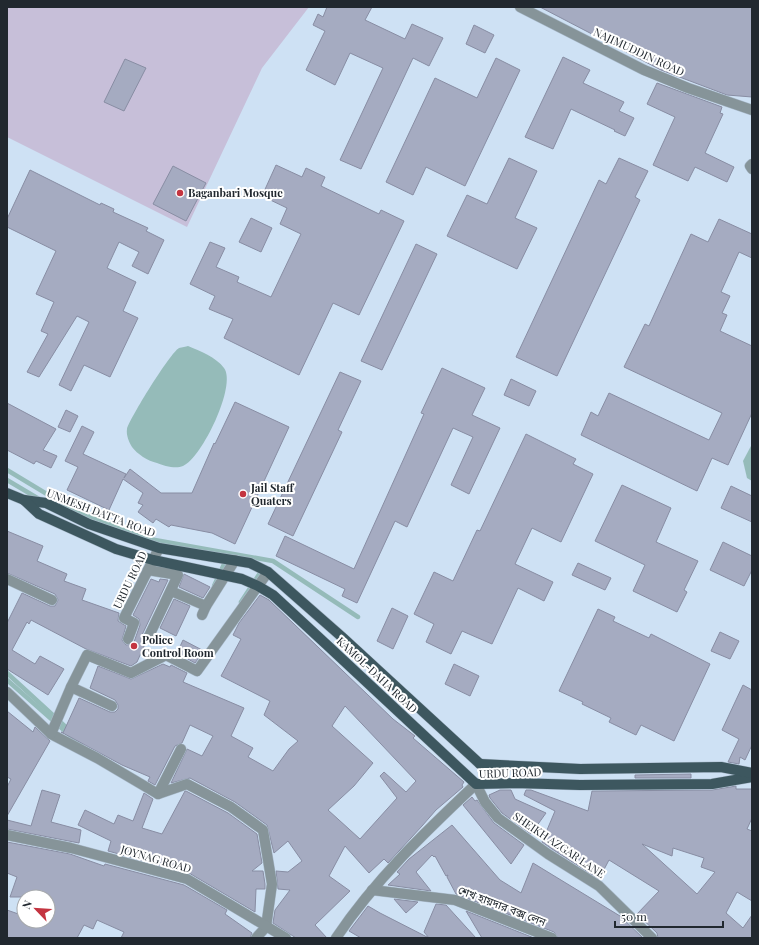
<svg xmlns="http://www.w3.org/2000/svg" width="759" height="945" viewBox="0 0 759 945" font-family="'Playfair Display','Noto Sans Bengali',serif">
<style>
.park{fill:#c7bfd9}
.water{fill:#95bbb9}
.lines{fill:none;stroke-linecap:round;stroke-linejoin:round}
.stream{stroke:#95bbb9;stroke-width:4.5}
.building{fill:#a5abc1;stroke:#888da3;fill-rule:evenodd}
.minor-casing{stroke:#abbccd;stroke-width:11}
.major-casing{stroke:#abbccd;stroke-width:11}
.minor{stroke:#869499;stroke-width:10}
.major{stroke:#3d575f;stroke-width:10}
.poi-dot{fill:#c43440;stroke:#fff;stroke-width:1.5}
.labels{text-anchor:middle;stroke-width:4;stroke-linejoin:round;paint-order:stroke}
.street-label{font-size:11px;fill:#21282f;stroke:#fff}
.poi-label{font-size:11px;font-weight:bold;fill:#21282f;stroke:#fff;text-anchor:start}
</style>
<rect width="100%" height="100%" fill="#cee1f4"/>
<path class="park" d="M7 7H309L262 68 187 227 7 137Z"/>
<g class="water">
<path d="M188 346C200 351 216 357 224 368 237 385 202 458 183 466 176 469 164 466 157 463 148 461 137 454 132 447 129 442 126 435 127 429 130 418 170 353 179 348 182 347 186 347 188 346Z"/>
<path d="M752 444V481L747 478 743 461Z"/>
</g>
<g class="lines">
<g class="stream">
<path d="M7 470 75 511 155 540 273 561 358 617"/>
<path d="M7 480 39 499"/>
<path d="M214 586 225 562"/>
<path d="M241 602 262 570"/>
<path d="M7 673 69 730"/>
<path d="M7 680 82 746"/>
</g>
</g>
<g class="building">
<path d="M327 7H372L365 20 405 39 412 24 443 38 429 66 413 58 361 169 340 160 383 68 350 53 335 85 306 70 325 31 313 25 318 14 323 17Z"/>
<path d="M540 7H752V97L727 95 661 70Z"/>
<path d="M474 25 494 35 485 53 466 44Z"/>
<path d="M563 57 590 70 583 83 624 102 619 111 634 118 625 136 614 131 615 130 571 109 553 149 525 137Z"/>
<path d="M496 58 520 70 465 186 426 167 413 195 386 182 435 78 477 98Z"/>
<path d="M125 59 146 68 124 111 104 102Z"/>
<path d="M657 83 722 107 720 113 723 114 705 153 734 167 727 182 695 167 688 181 653 165 675 117 647 104Z"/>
<path d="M509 158 537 171 515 218 537 228 517 269 447 236 467 195 487 204Z"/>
<path d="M619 158 648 171 635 197 640 200 557 376 516 357 599 180 606 184Z"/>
<path d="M276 165 302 177 306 168 325 177 321 186 379 214 381 210 404 221 359 315 333 303 299 375 224 338 233 319 209 309 215 296 190 284 210 242 225 248 216 267 239 277 237 282 271 297 301 234 280 224 287 208 262 196Z"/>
<path d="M173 166 206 183 186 221 153 204Z"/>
<path d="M30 170 100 205 101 203 114 209 113 212 148 228 146 231 164 240 148 274 132 266 139 252 119 242 107 268 136 282 123 311 138 318 110 377 84 365 71 391 59 385 89 322 77 316 39 377 27 372 48 334 41 331 54 302 36 294 56 251 7 227V219Z"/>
<path d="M251 218 272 228 261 252 239 242Z"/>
<path d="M719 219 752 234V258L739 252 721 292 730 296 722 313 727 315 720 331 752 346V413L728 465 712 458 697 491 581 435 591 412 598 416 609 393 709 440 722 413 624 367 645 324 649 326 691 234 708 242Z"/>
<path d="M416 244 437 254 382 370 361 361Z"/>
<path d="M442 368 485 388 472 415 500 428 469 494 451 485 473 437 453 428 407 527 395 521 357 603 342 596 345 589 276 556 285 536 354 569 424 414 421 413Z"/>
<path d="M340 372 361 381 338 430 342 432 293 536 268 524Z"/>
<path d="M511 379 536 391 529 406 504 395Z"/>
<path d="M235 402 289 427 235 544 212 533 171 525 169 527 156 519 153 523 138 512 143 505 138 503 143 493 123 479 109 510 67 490 78 467 65 461 82 426 94 432 83 454 126 474 124 478 130 469 161 493H192L214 443 215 444Z"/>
<path d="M7 403 56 429 43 450 57 456 51 468 36 461 34 464 7 450Z"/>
<path d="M66 410 78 416 70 432 58 427Z"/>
<path d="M526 434 576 459 573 464 593 474 561 542 532 528 515 564 553 582 544 601 518 588 492 644 462 631 451 654 426 642 434 624 414 614 434 572 453 581 477 530 480 531Z"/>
<path d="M622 485 671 508 656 542 698 561 684 590 687 592 677 612 633 591 645 565 595 541Z"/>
<path d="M731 486 752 496V522L721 508Z"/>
<path d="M7 531 43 546 37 561 67 574 64 581 86 589 82 600 119 613 118 621 126 626 122 640 126 645 132 644 134 642 140 625 139 619 133 615 151 579 159 582 160 579 168 580 142 635V639L145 644 137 662 131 666 86 649 31 620 29 624 27 622 12 650 35 664 40 656 64 669 48 695 7 669V623L22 593 50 606H55L58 600 55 594 7 573Z"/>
<path d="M723 542 752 556V570L744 586 710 570Z"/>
<path d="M578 563 611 578 605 590 572 575Z"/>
<path d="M184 574 210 587 203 598 179 587Z"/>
<path d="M260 595 269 600 393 719 415 736 413 738 464 782 462 785 463 787 436 810 422 826 388 863 384 859 369 873 345 846 329 876 350 891 315 925 327 938H296L273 923 275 910 290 890 278 889 276 871 288 872 302 861 288 841 274 853 267 825 235 802 190 778 171 783 187 749 202 756 213 736 190 725 182 743 175 746 155 785 148 781 150 777 122 765 61 732 63 733 79 698 110 712H115L118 709V705L115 700 90 688 98 666 131 679 163 664 170 667 171 665 187 673 183 682 244 708 231 736 253 748 248 757 273 771 289 749 298 741 264 715 270 701 221 676 241 639 233 635 239 623ZM345 706 416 781 406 792 384 772 380 776 397 798 360 839 328 810 354 786 373 763 332 726Z"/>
<path d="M174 599 190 606 176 636 160 628Z"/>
<path d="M392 608 408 616 393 649 377 641Z"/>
<path d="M598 609 615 617 613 621 649 638 651 634 710 664 674 741 641 725 636 735 609 722 611 718 582 704 583 702 559 691Z"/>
<path d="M720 632 739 641 730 659 711 651Z"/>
<path d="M183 640 204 651 195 663 177 653Z"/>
<path d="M454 664 479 676 470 696 445 684Z"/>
<path d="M743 685 752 690V745L745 760 740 757 739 764 728 762 739 739 722 730Z"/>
<path d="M7 711 33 732 35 727 50 741 7 816V787L11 779 7 777Z"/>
<path d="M691 774V778H635V775Z"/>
<path d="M736 786V789H752V818L747 829 752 831V901L737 892 726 913 743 928 752 915V938H658L657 933 637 914 659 891 609 860 599 879 552 849 542 842 555 811 524 795 526 790H531L588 811 592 791 712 790ZM642 844 672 856 673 848 704 858 701 867 715 872 697 894Z"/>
<path d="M42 790 60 795 51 822 81 830 79 843 7 829V820L31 826Z"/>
<path d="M500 790H511L515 799 546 813 531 834 502 813 490 798 489 795Z"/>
<path d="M185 791H186L228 813 257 834 262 863 252 871H263L265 884V889H256L255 912 189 873 108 851 111 841 78 825 85 810 114 824 118 815 133 821 144 793 153 799 142 828 162 834Z"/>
<path d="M472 797 475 801 477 800 494 823 524 845 511 864 463 805Z"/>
<path d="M452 825 500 880 521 893 533 863 620 916 643 938H558L554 932 456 894 447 877 448 875 446 876 435 856 434 857 432 855 416 872 431 891 388 885 400 874 397 872 409 859Z"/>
<path d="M7 842 70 854 104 866 105 864 184 885 227 910 225 914 252 933 250 938H121L124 932 97 920 93 929 84 925 77 938H7V910L24 916V921H48V897H10L17 877 7 873Z"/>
<path d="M394 899 418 902 406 913Z"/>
<path d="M436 904 446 905 476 938H429L424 932Z"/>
<path d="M368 906 380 913 429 938H361L349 931Z"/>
<path d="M466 911 534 938H482Z"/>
</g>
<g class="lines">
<defs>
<g id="minor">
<path d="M520 7 644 70 688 88 752 110"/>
<path d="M752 164 750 166 752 169"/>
<path d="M148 570 178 575 148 638"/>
<path d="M7 579 52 600"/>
<path d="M171 591 206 606"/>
<path d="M202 615 206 606 235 560"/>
<path d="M128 639 134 623 124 618 159 548"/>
<path d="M71 687 112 706"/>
<path d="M7 692 51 734 97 758 158 794 187 784 231 807 263 830 272 884 266 927 256 938"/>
<path d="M51 734 71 687 87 655 131 673 166 655 197 671 268 572"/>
<path d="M158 794 181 749"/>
<path d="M7 835 71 848 187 879 286 938"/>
<path d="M372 890 455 900 552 938"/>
<path d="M336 938C375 880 425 832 476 784L485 802 498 818 548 854 599 886 652 938"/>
</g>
<g id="major">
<path d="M7 493 24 500 46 503 89 524 159 548 250 563 268 572 342 637 480 764"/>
<path d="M24 500 39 514 116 549 153 560 242 579 258 586 273 595 327 645 476 784 515 783 580 785 712 784 752 777"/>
<path d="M480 764 580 769 721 767 752 773"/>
</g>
</defs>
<use href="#minor" class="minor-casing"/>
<use href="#major" class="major-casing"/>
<use href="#minor" class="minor"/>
<use href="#major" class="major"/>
</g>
<g class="poi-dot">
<circle cx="180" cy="193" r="4"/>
<circle cx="243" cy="494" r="4"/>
<circle cx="134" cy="646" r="4"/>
</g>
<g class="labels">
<g class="street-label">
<text transform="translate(639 52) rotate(25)" y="4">NAJIMUDDIN ROAD</text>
<text transform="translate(101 513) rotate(21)" y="4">UNMESH DATTA ROAD</text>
<text transform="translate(130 580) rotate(-64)" y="4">URDU ROAD</text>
<text transform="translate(377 675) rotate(43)" y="4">KAMOL-DAHA ROAD</text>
<text transform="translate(510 773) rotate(-2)" y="4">URDU ROAD</text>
<text transform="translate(559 845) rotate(34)" y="4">SHEIKH AZGAR LANE</text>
<text transform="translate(156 859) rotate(16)" y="4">JOYNAG ROAD</text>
<text transform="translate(502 906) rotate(21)" y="4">শেখ হায়দার বক্স লেন</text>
</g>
<g class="poi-label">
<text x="188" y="197">Baganbari Mosque</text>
<text x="251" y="492">Jail Staff<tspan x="251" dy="13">Quaters</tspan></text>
<text x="142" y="644">Police<tspan x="142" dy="13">Control Room</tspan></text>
</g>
</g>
<rect width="759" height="945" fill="none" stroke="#21282f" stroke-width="16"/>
<g transform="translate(36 909) rotate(295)"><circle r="19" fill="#ffffff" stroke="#a6a9ac"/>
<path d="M0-3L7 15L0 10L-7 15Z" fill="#c43440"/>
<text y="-6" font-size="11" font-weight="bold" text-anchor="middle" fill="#21282f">N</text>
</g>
<path d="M615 921v6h108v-6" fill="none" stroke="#21282f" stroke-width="2"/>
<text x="621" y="921" font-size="12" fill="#21282f" stroke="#ffffff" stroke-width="3" paint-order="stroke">50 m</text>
</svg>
